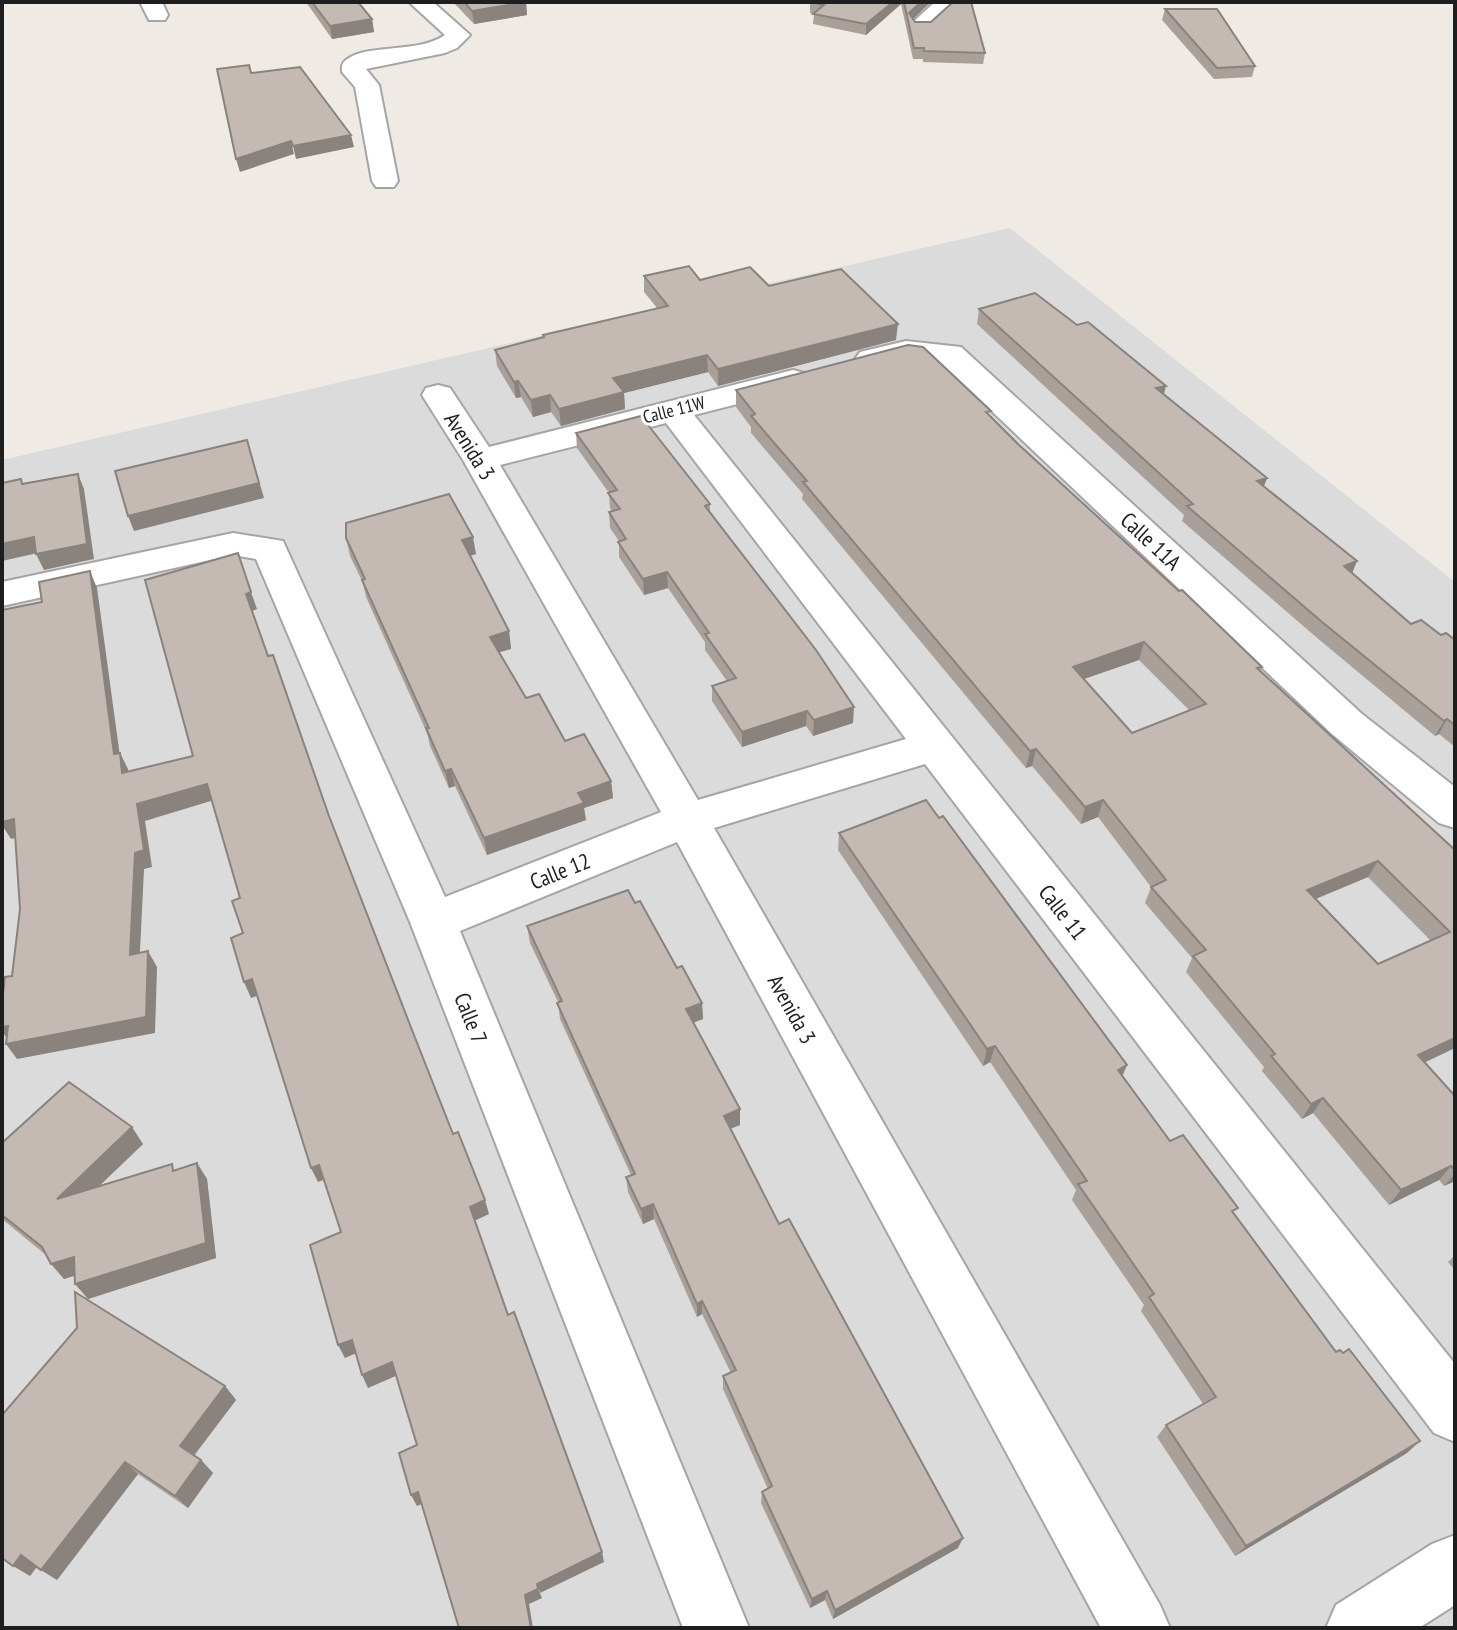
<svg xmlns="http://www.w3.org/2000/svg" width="1457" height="1630" viewBox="0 0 1457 1630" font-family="'PT Sans Narrow',sans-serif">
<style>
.residential{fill:#dcdbdb}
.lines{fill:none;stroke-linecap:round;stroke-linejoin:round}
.street-casing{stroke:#a5a5a5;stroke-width:4}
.street{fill:#fff;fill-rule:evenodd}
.wall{fill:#a9a09a;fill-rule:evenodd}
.shaded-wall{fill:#89827d}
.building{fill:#c4bab3;stroke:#89827d;stroke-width:2;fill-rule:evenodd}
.labels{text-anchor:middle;stroke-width:6;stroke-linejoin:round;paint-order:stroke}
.far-street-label{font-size:18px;fill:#1e1e1e;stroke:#fff}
.street-label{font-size:22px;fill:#1e1e1e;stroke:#fff}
</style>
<rect width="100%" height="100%" fill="#efebe4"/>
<path class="residential" d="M1010 228 1455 582V1628H2V460Z"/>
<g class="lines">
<defs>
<g id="street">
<path d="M140 2H162L168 15 165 20H149Z"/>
<path d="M409 2H433L470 35 457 48 445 53 366 69 379 85 398 181 394 187H376L372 181 355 87 342 72C342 67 341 64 346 60 367 43 418 54 445 35Z"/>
<path d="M935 2H959L930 29H914L911 24Z"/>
<path d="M906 341 961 347 1362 714 1455 787V828L1439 823 1332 734 941 363 906 359 871 368 860 366 855 359 860 352Z"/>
<path d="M793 370 804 373 809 380 804 387 694 415 1455 1364V1442L1434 1433 925 764 714 828 1160 1605 1170 1628H1101L677 842 460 931 749 1628H683L410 922 256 559 233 555 2 606V582L233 533 283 541 445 897 661 812 463 460 422 395 426 388 438 385 450 388 489 447ZM666 423 906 739 698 800 500 465Z"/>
<path d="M1455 1535V1605L1419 1628H1326L1336 1605 1432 1544Z"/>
</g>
</defs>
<use href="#street" class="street-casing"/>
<use href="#street" class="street"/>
</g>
<g class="wall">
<path d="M306 2H358L372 19 374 32 332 39Z"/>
<path d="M453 2H526L527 15 474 24Z"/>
<path d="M810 2H931L913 19 915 22 985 53 983 64 923 62V59H913L901 4 866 35 813 24 814 14 810 13Z"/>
<path d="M1165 9 1255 66 1252 77 1214 79 1162 20Z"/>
<path d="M644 276 700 280 769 286 896 340 718 386 708 372 624 393 625 409 561 426 551 412 533 417 521 397 516 398 497 366 495 350 543 338V335L657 308 644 292Z"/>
<path d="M979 309 1163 394 1267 478 1264 486 1352 573 1411 624 1455 640V747L1439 734 1435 736 1316 637 1182 521 1184 515 977 324Z"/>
<path d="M736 390 991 416 1019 445 1262 667 1260 671 1455 850V1048L1424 1062 1455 1096V1181L1444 1186 1439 1180 1389 1205 1313 1113 1302 1119 1262 1071 1264 1067 1186 972 1192 958 1145 903 1151 887 1098 817 1081 824 1032 766 1026 768 802 499 803 494 751 433V427L736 407ZM1139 660 1190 711 1132 733 1084 679ZM1368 877 1431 941 1378 964 1316 899Z"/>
<path d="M576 433 710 504V512L853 723 813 736 806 726 742 747 712 701V686L727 681 705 650V642L668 588 644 595 619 557V541L610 528 609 512H612L610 508 609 493 577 448Z"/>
<path d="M346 538 476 554 470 556 509 631 511 649 499 652 526 698 565 741 611 781 613 798 584 808 586 820 487 855 455 786 449 788 430 746 427 733 366 597 363 583 350 556Z"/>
<path d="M839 833 1123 1076 1170 1141 1234 1214 1407 1453 1235 1556 1157 1437 1166 1425 1203 1404 1141 1311 1144 1305 1072 1200 1076 1190 990 1062 983 1066 838 850Z"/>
<path d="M635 903 677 968 702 1003 703 1019 693 1023 740 1109V1125L730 1129 779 1224 958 1548 833 1619 825 1600 810 1608 761 1503 762 1492 768 1489 723 1389V1376L731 1373 702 1314 697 1317 654 1219 643 1224 628 1192 626 1177 631 1175 560 1019 558 1002 530 943 527 926Z"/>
<path d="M2 1143 143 1144 99 1186 175 1170 197 1163 207 1179 216 1258 88 1299 75 1275 64 1279 46 1255 2 1219Z"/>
<path d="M1455 1255V1270L1448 1262Z"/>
<path d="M225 1386 236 1400 194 1456 201 1460 213 1473 188 1508 138 1474 57 1580 37 1567 30 1576 2 1415Z"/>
</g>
<g class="shaded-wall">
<path d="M526 2 527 15 474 24 472 11Z"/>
<path d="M893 2H901V4L866 35V24Z"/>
<path d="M921 2H931L908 24 909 13Z"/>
<path d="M372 19 374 32 332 39 330 26Z"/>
<path d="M351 135 354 147 296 159 293 146Z"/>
<path d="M291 141 294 154 240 172 236 159Z"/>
<path d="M898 324 896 340 718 386V369Z"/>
<path d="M707 355 708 372 624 393 625 409 561 426 559 409 613 378Z"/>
<path d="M518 381 521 397 516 398 514 382Z"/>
<path d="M1166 386 1162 401 1156 388Z"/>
<path d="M550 395 551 412 533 417 531 400Z"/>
<path d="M247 440 264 498 134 531 128 516Z"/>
<path d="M78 474 84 489 94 559 44 570 36 554Z"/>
<path d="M1267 478 1261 493 1257 481Z"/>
<path d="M34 537 42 552 2 561V544Z"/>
<path d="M473 537 476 554 465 557 462 540Z"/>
<path d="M1357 561 1351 576 1344 566Z"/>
<path d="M90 571 97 588 122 771 114 754Z"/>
<path d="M667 572 668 588 644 595 643 579Z"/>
<path d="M251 592 257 609 252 611 246 594Z"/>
<path d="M509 631 511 649 493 654 490 637Z"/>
<path d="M1144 642 1139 660 1069 684 1073 667Z"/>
<path d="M854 707 853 723 813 736 814 720Z"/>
<path d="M807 711 806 726 742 747V732Z"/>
<path d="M1447 719 1439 734 1435 736 1444 721Z"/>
<path d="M1036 749 1032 766 1026 768 1030 751Z"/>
<path d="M120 753 128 769 131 790 122 773Z"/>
<path d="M451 769 455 786 449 788 445 771Z"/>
<path d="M611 781 613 798 584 808 586 820 487 855 484 838 578 793Z"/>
<path d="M207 784 214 800 145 821 152 867 144 869 139 971 130 955 137 804Z"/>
<path d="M1103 800 1098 817 1081 824 1085 807Z"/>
<path d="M14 819 24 836 11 839 2 825V822Z"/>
<path d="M1378 861 1368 877 1298 906 1307 890Z"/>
<path d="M148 951 157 967 155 1033 17 1059 6 1044 10 1043 2 1031V1027Z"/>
<path d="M252 979 259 995 251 998 244 982Z"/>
<path d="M702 1003 703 1019 686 1025V1009Z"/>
<path d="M1455 1038V1048L1407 1071 1418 1055Z"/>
<path d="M995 1046 990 1062 983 1066 987 1049Z"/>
<path d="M1127 1065 1120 1082 1118 1070Z"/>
<path d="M1323 1098 1313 1113 1302 1119 1311 1104Z"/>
<path d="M740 1109V1125L724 1131V1116Z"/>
<path d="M132 1127 143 1144 70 1214 57 1199Z"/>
<path d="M197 1163 207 1179 216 1258 88 1299 75 1284Z"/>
<path d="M319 1165 326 1179 318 1182 311 1168Z"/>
<path d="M1451 1166 1439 1180 1389 1205 1401 1190Z"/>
<path d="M1455 1174V1181L1444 1186Z"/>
<path d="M485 1200 489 1214 474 1221 470 1207Z"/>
<path d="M653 1204 654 1219 643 1224 641 1209Z"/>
<path d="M74 1257 87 1272 64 1279 51 1264Z"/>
<path d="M702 1301V1314L697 1317V1304Z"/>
<path d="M352 1340 359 1352 345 1358 338 1345Z"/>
<path d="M392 1362 398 1375 368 1388 362 1375Z"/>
<path d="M225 1386 236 1400 191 1459 180 1446Z"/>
<path d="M1420 1441 1407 1453 1235 1556 1246 1546Z"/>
<path d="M201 1460 213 1473 188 1508 175 1496Z"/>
<path d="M125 1462 138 1474 57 1580 41 1570Z"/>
<path d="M418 1492 424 1503 417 1506 411 1495Z"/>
<path d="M963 1538 958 1548 833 1619 835 1610Z"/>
<path d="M602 1552 604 1562 540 1593 537 1584Z"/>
<path d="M21 1555 37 1566 30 1576 13 1566Z"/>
<path d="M538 1589 542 1598 529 1604 533 1628H531L525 1595Z"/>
<path d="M827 1591 825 1600 810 1608 812 1599Z"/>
</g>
<g class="building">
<path d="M312 2H358L372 19 330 26Z"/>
<path d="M464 2H526L472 11Z"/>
<path d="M810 2H893L866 24 813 14 824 5Z"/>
<path d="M904 2H921L909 13 915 22H931L953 2H971L985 53 924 51V48H914Z"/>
<path d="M1165 9H1217L1255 66 1217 68Z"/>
<path d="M249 65 251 73 300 67 351 135 293 146 291 141 236 159 217 69Z"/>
<path d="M689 266 700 280 750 267 769 286 841 269 898 324 718 369 707 355 613 378 624 392 559 409 550 395 531 400 518 381 514 382 495 350 544 337 543 335 668 306 644 276Z"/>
<path d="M1035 293 1077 325 1088 322 1166 386 1156 388 1267 478 1257 481 1357 561 1344 566 1411 624 1421 620 1441 635 1446 633 1455 640V725L1447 719 1444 721 1322 622 1187 506 1193 504 979 309Z"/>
<path d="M908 345 923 347 991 411 986 412 1019 445 1179 591 1182 590 1262 667 1257 668 1455 850V1038L1418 1055 1455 1096V1170L1451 1166 1401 1190 1323 1098 1311 1104 1271 1056 1275 1054 1193 956 1206 950 1151 887 1166 880 1103 800 1085 807 1036 749 1030 751 803 482 807 481 751 416 755 414 736 390ZM1144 642 1206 704 1132 733 1073 667ZM1378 861 1450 932 1378 964 1307 890Z"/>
<path d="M641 416 710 504 705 506 816 650 854 707 814 720 807 711 742 732 712 686 736 678 705 634 709 633 667 572 643 579 618 542 626 539 609 512 620 509 608 493 617 490 576 433Z"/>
<path d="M247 440 259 483 128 516 115 471Z"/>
<path d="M78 474 87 544 36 554 34 537 2 544V483L21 479 22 484Z"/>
<path d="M449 494 473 537 462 540 509 631 490 637 526 698 539 694 565 741 584 734 611 781 578 793 584 803 484 838 451 769 445 771 426 728H429L362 580 365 579 346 538V523Z"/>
<path d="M238 553 251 592 246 594 268 656 273 655 329 816 412 1030 453 1134 458 1132 485 1200 470 1207 508 1315 514 1312 602 1552 537 1584 538 1589 525 1595 531 1628H459L418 1492 411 1495 399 1453 417 1445 392 1362 362 1375 352 1340 338 1345 310 1245 341 1232 319 1165 311 1168 252 979 244 982 231 938 243 933 232 901 240 898 207 784 137 804 144 850 135 853 130 955 148 951 146 1017 6 1044 8 1026 2 1027V1002L5 977 12 976 20 909 14 819 2 822V610L42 602 39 582 90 571 114 754 120 753 122 773 193 756 145 580Z"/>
<path d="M926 800 939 818 943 816 1127 1065 1118 1070 1170 1141 1183 1135 1238 1208 1232 1211 1336 1352 1340 1350 1343 1353 1349 1349 1420 1441 1246 1546 1166 1425 1216 1397 1149 1297 1154 1294 1078 1184 1087 1181 995 1046 987 1049 839 833Z"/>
<path d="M628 890 635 903 640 901 677 968 682 966 702 1003 686 1009 740 1109 724 1116 779 1224 789 1219 963 1538 835 1610 827 1591 812 1599 762 1492 772 1486 723 1376 736 1370 702 1301 697 1304 653 1204 641 1209 626 1177 635 1174 557 1003 562 1001 527 926Z"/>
<path d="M69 1082 132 1127 57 1199 172 1164 173 1171 197 1163 206 1243 75 1284 74 1257 51 1264 42 1247 2 1215V1143Z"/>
<path d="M75 1292 225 1386 180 1446 201 1460 175 1496 125 1462 41 1570 21 1555 13 1566 2 1558V1415L77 1328Z"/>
</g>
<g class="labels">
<g class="far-street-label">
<text transform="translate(674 410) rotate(-14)" y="6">Calle 11W</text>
</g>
<g class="street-label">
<text transform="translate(470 446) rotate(58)" y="8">Avenida 3</text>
<text transform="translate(1151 541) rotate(43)" y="8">Calle 11A</text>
<text transform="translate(560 871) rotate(-22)" y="8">Calle 12</text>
<text transform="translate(1063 912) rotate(52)" y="8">Calle 11</text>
<text transform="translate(792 1009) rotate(61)" y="8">Avenida 3</text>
<text transform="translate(471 1018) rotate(68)" y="8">Calle 7</text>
</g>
</g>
<rect width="1457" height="1630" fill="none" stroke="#1e1e1e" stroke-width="8"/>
</svg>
